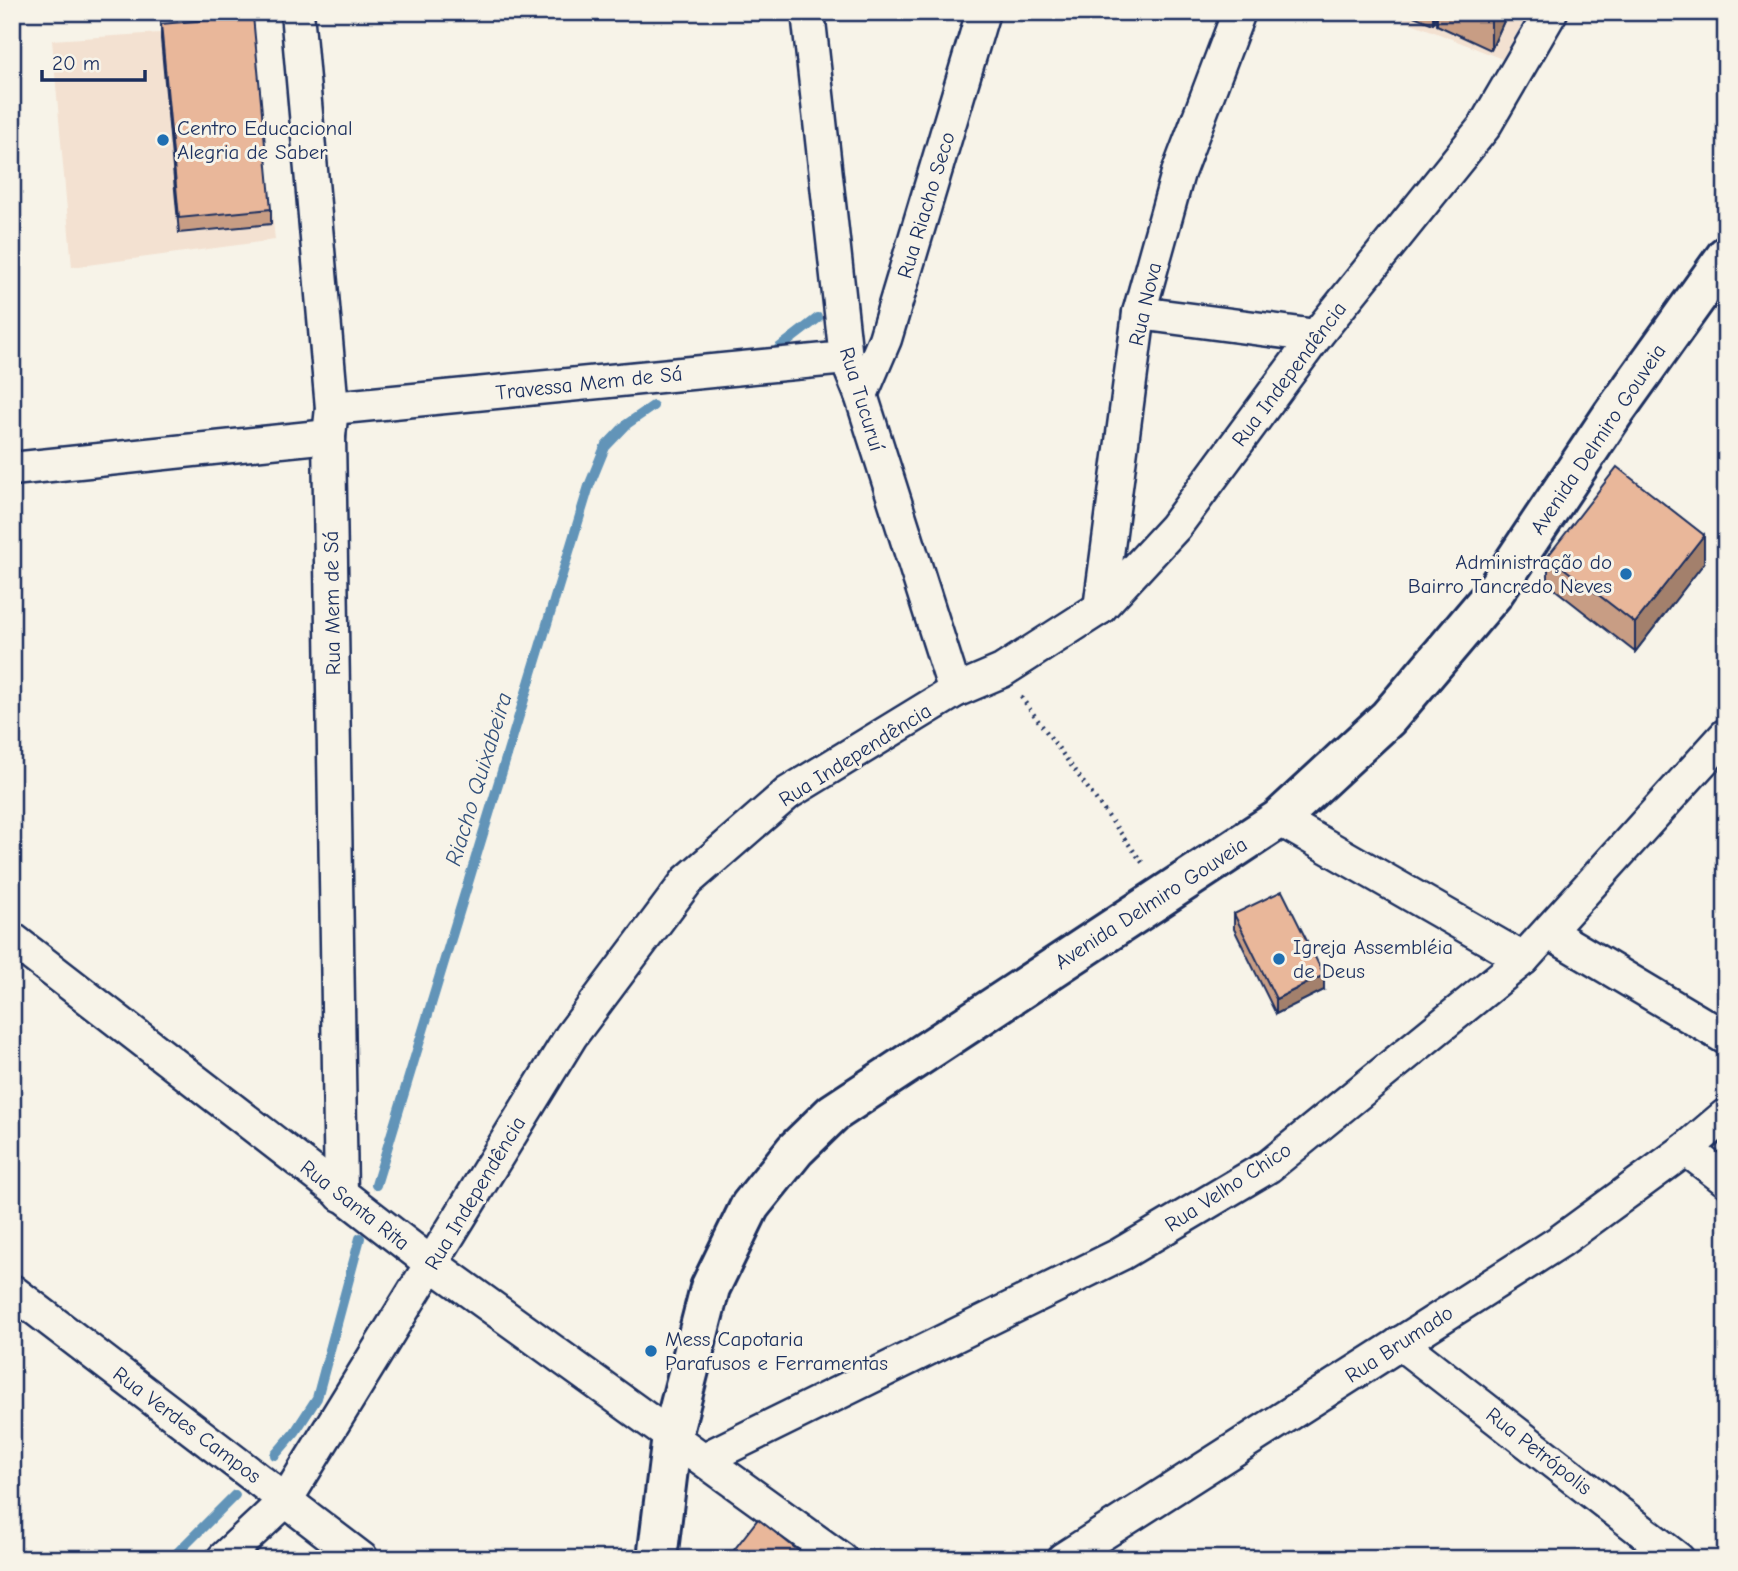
<svg xmlns="http://www.w3.org/2000/svg" width="1738" height="1571" viewBox="0 0 1738 1571" font-family="'Comic Neue',sans-serif">
<style>
.built{fill:#f3e1d1}
.lines{fill:none;stroke-linecap:round;stroke-linejoin:round}
.stream{stroke:#6294b8;stroke-width:10}
.street-casing{stroke:#1b2f5e;stroke-width:37}
.secondary-casing{stroke:#1b2f5e;stroke-width:44}
.path{stroke:#1b2f5e;stroke-width:4.5;stroke-dasharray:2 5;stroke-linecap:butt}
.street{stroke:#f7f3e8;stroke-width:32}
.secondary{stroke:#f7f3e8;stroke-width:38}
.wall{fill:#c89d84;stroke:#1b2f5e;stroke-width:2}
.shaded-wall{fill:#a3806c;stroke:#1b2f5e;stroke-width:2}
.building{fill:#e9b79a;stroke:#1b2f5e;stroke-width:2}
.poi-dot{fill:#1f6fb2;stroke:#f7f3e8;stroke-width:2.5}
.labels{text-anchor:middle;stroke-width:6;stroke-linejoin:round;paint-order:stroke}
.poi-label{font-size:21px;fill:#1b2f5e;stroke:#f7f3e8;text-anchor:start}
.street-label{font-size:21px;fill:#1b2f5e;stroke:#f7f3e8}
.water-label{font-size:23px;font-style:italic;fill:#33517c;stroke:#f7f3e8}
</style>
<rect width="100%" height="100%" fill="#f7f3e8"/>
<filter id="ink" filterUnits="userSpaceOnUse"><feTurbulence type="fractalNoise" baseFrequency=".0143" numOctaves="2"/><feDisplacementMap in="SourceGraphic" scale="14" xChannelSelector="R" yChannelSelector="G"/><feConvolveMatrix kernelMatrix="1 2 1 2 8 2 1 2 1" color-interpolation-filters="sRGB"/></filter>
<g filter="url(#ink)">
<g class="built">
<path d="M1384 12H1529L1502 59Z"/>
<path d="M253 27 275 240 72 267 52 40Z"/>
</g>
<g class="lines">
<g class="stream">
<path d="M779 348 818 318"/>
<path d="M376 1185 589 486 605 447 627 424 653 406"/>
<path d="M275 1455 295 1432 317 1398 360 1238"/>
<path d="M171 1559 235 1495"/>
</g>
<defs>
<g id="street">
<path d="M297 12 332 408 329 436 341 1195"/>
<path d="M808 12 846 358 861 395 955 691"/>
<path d="M1139 313 1316 336"/>
<path d="M861 395 885 339 983 12"/>
<path d="M332 408 846 358"/>
<path d="M12 469 329 436"/>
<path d="M1100 608 1139 313 1178 173 1239 12"/>
<path d="M1279 819 1523 959"/>
<path d="M1548 932 1726 1038"/>
<path d="M12 939 432 1264 841 1559"/>
<path d="M1686 1149 1726 1180"/>
<path d="M12 1291 362 1559"/>
<path d="M1400 1343 1678 1559"/>
<path d="M704 1459 1121 1254 1269 1166 1523 959 1726 735"/>
<path d="M223 1559 286 1500 571 1036 687 881 788 793 955 691 1002 671 1100 608 1175 527 1316 336 1484 127 1551 12"/>
<path d="M1063 1559 1559 1242 1686 1149 1726 1115"/>
</g>
<path id="secondary" d="M657 1559 672 1436 710 1288 750 1206 795 1150 833 1113 1279 819 1388 718 1493 594 1613 414 1726 256"/>
</defs>
<use href="#street" class="street-casing"/>
<use href="#secondary" class="secondary-casing"/>
<path class="path" d="M1021 697 1144 865"/>
<use href="#street" class="street"/>
<use href="#secondary" class="secondary"/>
</g>
<g class="wall">
<path d="M1404 12H1508L1491 50 1437 25V15L1433 24Z"/>
<path d="M161 24 271 209V224L179 233 161 39Z"/>
<path d="M1548 556 1704 563 1635 652 1548 584Z"/>
<path d="M1234 914 1324 990 1276 1014 1234 929Z"/>
</g>
<g class="shaded-wall">
<path d="M1433 12H1437L1433 24Z"/>
<path d="M1495 12H1508L1491 50V21Z"/>
<path d="M1704 535V563L1635 652V623Z"/>
<path d="M1324 975V990L1276 1014V999Z"/>
</g>
<g class="building">
<path d="M1471 12H1495L1491 21Z"/>
<path d="M253 16 271 209 179 218 161 24Z"/>
<path d="M1617 467 1704 535 1635 623 1548 556Z"/>
<path d="M1282 891 1324 975 1276 999 1234 914Z"/>
<path d="M758 1519 809 1559H727Z"/>
</g>
</g>
<g class="poi-dot">
<circle cx="163" cy="140" r="7"/>
<circle cx="1626" cy="574" r="7"/>
<circle cx="1279" cy="959" r="7"/>
<circle cx="651" cy="1351" r="7"/>
</g>
<g class="labels">
<g class="poi-label">
<text x="177" y="135">Centro Educacional<tspan x="177" dy="24">Alegria de Saber</tspan></text>
<text x="1612" y="569" text-anchor="end">Administração do<tspan x="1612" dy="24">Bairro Tancredo Neves</tspan></text>
<text x="1293" y="954">Igreja Assembléia<tspan x="1293" dy="24">de Deus</tspan></text>
<text x="665" y="1346">Mess Capotaria<tspan x="665" dy="24">Parafusos e Ferramentas</tspan></text>
</g>
<g class="street-label">
<text transform="translate(926 205) rotate(-73)" y="7">Rua Riacho Seco</text>
<text transform="translate(1145 304) rotate(-77)" y="7">Rua Nova</text>
<text transform="translate(1289 374) rotate(-53)" y="7">Rua Independência</text>
<text transform="translate(589 383) rotate(-6)" y="7">Travessa Mem de Sá</text>
<text transform="translate(862 399) rotate(73)" y="7">Rua Tucuruí</text>
<text transform="translate(1598 439) rotate(-56)" y="7">Avenida Delmiro Gouveia</text>
<text transform="translate(332 603) rotate(-91)" y="7">Rua Mem de Sá</text>
<text transform="translate(855 755) rotate(-32)" y="7">Rua Independência</text>
<text transform="translate(1151 903) rotate(-33)" y="7">Avenida Delmiro Gouveia</text>
<text transform="translate(1228 1187) rotate(-33)" y="7">Rua Velho Chico</text>
<text transform="translate(475 1193) rotate(-59)" y="7">Rua Independência</text>
<text transform="translate(355 1205) rotate(38)" y="7">Rua Santa Rita</text>
<text transform="translate(1399 1344) rotate(-33)" y="7">Rua Brumado</text>
<text transform="translate(187 1425) rotate(37)" y="7">Rua Verdes Campos</text>
<text transform="translate(1539 1451) rotate(38)" y="7">Rua Petrópolis</text>
</g>
<g class="water-label">
<text transform="translate(478 779) rotate(-73)" y="8">Riacho Quixabeira</text>
</g>
</g>
<rect width="1738" height="1571" fill="none" stroke="#f7f3e8" stroke-width="42"/>
<rect x="21" y="21" width="1696" height="1529" fill="none" stroke="#1b2f5e" stroke-width="2.5" filter="url(#ink)"/>
<path d="M42 70v10h103v-10" fill="none" stroke="#1b2f5e" stroke-width="3.5"/>
<text x="52" y="70" font-size="21" fill="#1b2f5e" stroke="#f7f3e8" stroke-width="5" paint-order="stroke">20 m</text>
</svg>
